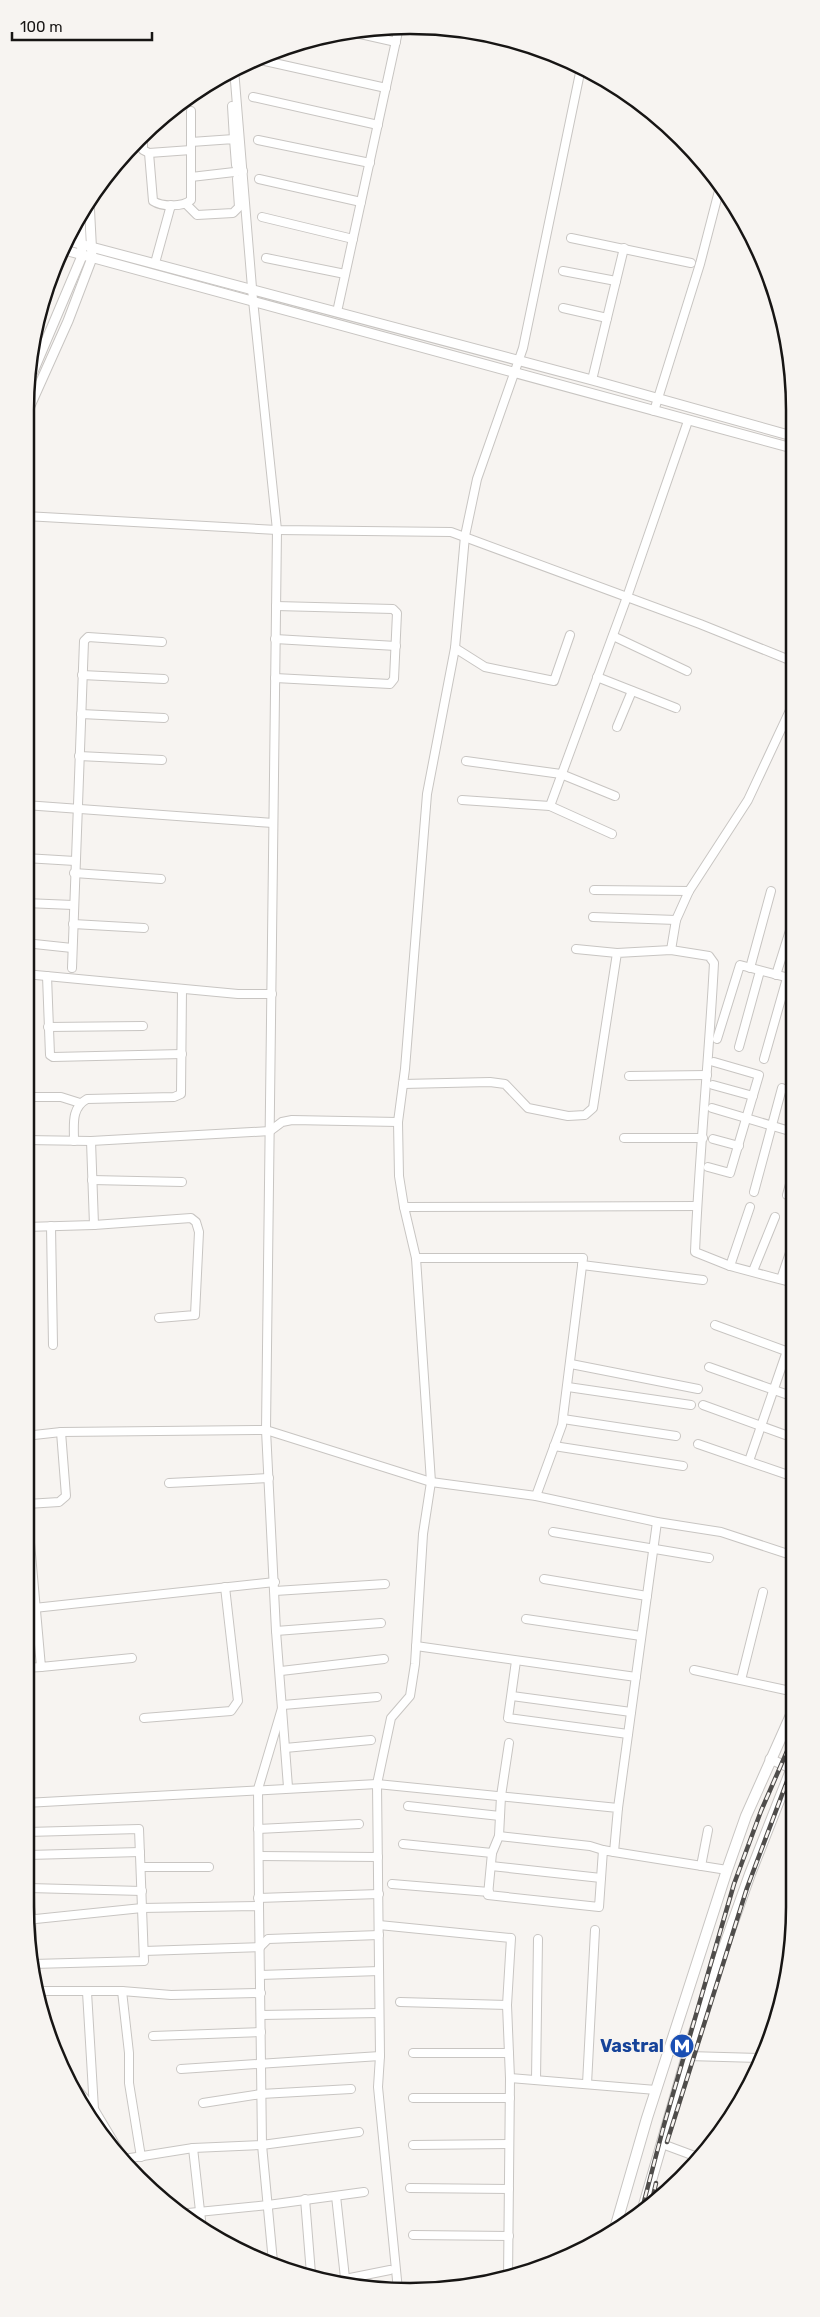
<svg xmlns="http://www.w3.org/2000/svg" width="820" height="2317" viewBox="0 0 820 2317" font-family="Rubik,sans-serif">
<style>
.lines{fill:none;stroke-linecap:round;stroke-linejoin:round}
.minor-casing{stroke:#c8c5c2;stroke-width:10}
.tertiary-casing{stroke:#c8c5c2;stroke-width:11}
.secondary-casing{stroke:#c8c5c2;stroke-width:12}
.minor{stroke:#fff;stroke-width:8}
.tertiary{stroke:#fff;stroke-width:9}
.secondary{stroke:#fff;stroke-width:10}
.rail-casing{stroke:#4f4d4b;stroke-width:4.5}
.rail{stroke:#f7f4f1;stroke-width:2.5;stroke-dasharray:8;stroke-linecap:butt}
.labels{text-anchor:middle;stroke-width:4;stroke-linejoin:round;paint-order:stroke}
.transit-label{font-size:18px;font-weight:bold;fill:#164399;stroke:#f7f4f1;text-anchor:end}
.rim{fill:none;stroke:#171514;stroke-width:2.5}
</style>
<rect width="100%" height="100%" fill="#f7f4f1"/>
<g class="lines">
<defs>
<g id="minor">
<path d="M347 31 396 42"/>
<path d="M256 59 386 88"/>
<path d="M234 69 253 300 277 530 266 1430 276 1631 288 1787"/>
<path d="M253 97 378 125"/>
<path d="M232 106 234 139"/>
<path d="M143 135V150L149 153 153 201C162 207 183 207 191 200V111"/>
<path d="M258 140 370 163"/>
<path d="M191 142 234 139 236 165"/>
<path d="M149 153 191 150"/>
<path d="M191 177 243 171"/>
<path d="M259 179 361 202"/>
<path d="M186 204 197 215 233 213 239 207 237 179"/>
<path d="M262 217 353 239"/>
<path d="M571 238 691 263"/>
<path d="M266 258 345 274"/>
<path d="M155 263 171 205"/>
<path d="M563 271 616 281"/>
<path d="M563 308 607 318"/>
<path d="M337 312 399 27"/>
<path d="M592 380 624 248"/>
<path d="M654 411 700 264 720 187"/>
<path d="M25 516 277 530 451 532 700 624 792 661"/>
<path d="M570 635 554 681 485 667 455 648 427 794 405 1069 398 1122 399 1176 404 1207 697 1206"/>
<path d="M613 636 687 671"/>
<path d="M275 639 396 646"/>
<path d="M455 648 465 536 477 479 523 348 581 68"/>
<path d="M82 675 164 679"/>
<path d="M597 677 676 708"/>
<path d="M275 678 390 684 394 679 397 613 393 609 276 606"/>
<path d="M81 714 164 718"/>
<path d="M617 727 632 691"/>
<path d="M79 756 162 760"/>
<path d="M466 761 561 774 615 796"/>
<path d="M462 800 550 806 612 834"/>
<path d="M25 805 273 823"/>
<path d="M550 806 627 597 688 421"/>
<path d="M25 858 75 861"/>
<path d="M74 873 161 879"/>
<path d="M594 890 689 891"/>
<path d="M25 903 73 905"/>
<path d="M593 917 676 920"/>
<path d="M73 924 144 928"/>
<path d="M25 943 72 948"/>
<path d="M576 949 617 953"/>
<path d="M671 950 676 920 689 891 748 800 792 706"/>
<path d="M72 968 84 641 88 637 162 642"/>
<path d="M750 968 771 891"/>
<path d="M25 974 238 994H272"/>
<path d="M776 975 793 921"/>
<path d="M47 976 50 1055 53 1057 182 1054"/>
<path d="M48 1027 143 1026"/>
<path d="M717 1039 740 965 793 979"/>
<path d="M739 1047 760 971"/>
<path d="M764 1059 787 978"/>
<path d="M629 1076 707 1075"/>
<path d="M403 1084 490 1082 505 1084 528 1108 568 1116 585 1115 593 1108 617 953 671 950 709 956 714 963C709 1059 699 1156 695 1252L730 1266 794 1283"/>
<path d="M713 1085 753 1096"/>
<path d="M26 1097H61L80 1103"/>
<path d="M712 1108 793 1132"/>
<path d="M624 1138H703"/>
<path d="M713 1139 739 1146"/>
<path d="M25 1140 91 1141 270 1131 282 1122 292 1120 398 1122"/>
<path d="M74 1141C74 1124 71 1108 87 1099L174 1097 181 1094 182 989"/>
<path d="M708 1167 730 1173 759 1075 714 1062"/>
<path d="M92 1180 182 1182"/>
<path d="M754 1192 782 1088"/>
<path d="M787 1195 793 1173"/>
<path d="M404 1207 416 1258"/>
<path d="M94 1225 191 1218 196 1222 199 1232 195 1315 159 1318"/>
<path d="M51 1226 53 1345"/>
<path d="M25 1227 94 1225 91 1141"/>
<path d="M582 1265 703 1280"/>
<path d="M730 1266 750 1207"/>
<path d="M753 1271 775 1217"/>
<path d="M781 1279 794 1241"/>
<path d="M715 1325 794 1354"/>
<path d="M571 1364 698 1389"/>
<path d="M709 1367 794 1397"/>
<path d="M568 1387 691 1405"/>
<path d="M703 1405 794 1438"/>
<path d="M563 1419 676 1436"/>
<path d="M25 1436 61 1432 266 1430 431 1482 536 1496 657 1522 721 1532 794 1556"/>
<path d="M698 1444 794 1477"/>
<path d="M554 1446 683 1466"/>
<path d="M749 1461 787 1351"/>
<path d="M169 1483 269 1478"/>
<path d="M27 1504 59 1502 66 1496 61 1432"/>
<path d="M553 1532 709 1558"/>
<path d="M30 1543 41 1667 132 1658"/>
<path d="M544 1579 647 1596"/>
<path d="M275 1591 385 1584"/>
<path d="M25 1609 275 1582"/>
<path d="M526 1619 641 1636"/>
<path d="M276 1631 381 1623"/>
<path d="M416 1646 636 1677"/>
<path d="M516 1661 508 1718 628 1734"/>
<path d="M25 1668 41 1667"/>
<path d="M694 1670 795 1692"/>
<path d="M281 1671 384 1659"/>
<path d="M741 1680 763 1592"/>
<path d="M512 1696 631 1712"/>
<path d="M144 1718 231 1711 238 1701 225 1587"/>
<path d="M509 1743 501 1796 499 1836 492 1853 488 1895 599 1907 603 1850 614 1852"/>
<path d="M285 1748 371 1740"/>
<path d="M25 1803 377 1784 618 1808 614 1852 727 1870"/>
<path d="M26 1803 33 1964 144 1961 139 1829 27 1832"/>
<path d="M408 1806 500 1816"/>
<path d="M618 1808 657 1522"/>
<path d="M258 1829 359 1824"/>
<path d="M499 1836 590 1846 603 1850"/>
<path d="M403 1844 492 1853"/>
<path d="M28 1855 140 1852"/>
<path d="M259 1856 378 1857"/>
<path d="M491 1866 601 1878"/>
<path d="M701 1866 708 1830"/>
<path d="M141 1867H209"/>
<path d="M392 1884 489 1892"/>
<path d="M29 1888 142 1891"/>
<path d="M258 1898 379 1894"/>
<path d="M259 1906 258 1789 283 1705 377 1697"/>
<path d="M26 1920 142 1908 259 1906 262 2145 273 2262"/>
<path d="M379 1925 511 1938 507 2005 510 2078 508 2279"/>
<path d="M260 1947 268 1939 379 1935"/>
<path d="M144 1951 260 1947"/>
<path d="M260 1975 379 1971"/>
<path d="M35 1991H122L171 1995 261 1993"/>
<path d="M122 1991 129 2053V2083L141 2157"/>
<path d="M87 1992 94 2109"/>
<path d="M400 2002 507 2005"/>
<path d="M261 2015 379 2013"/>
<path d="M153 2036 261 2032"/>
<path d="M669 2049 688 2056 759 2058"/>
<path d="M413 2053H509"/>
<path d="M181 2069 380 2056"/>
<path d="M510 2078 656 2090"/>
<path d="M536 2080 538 1939"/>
<path d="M587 2084 595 1930"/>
<path d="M75 2087 94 2109 131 2171"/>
<path d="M413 2098H510"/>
<path d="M203 2103 261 2094 351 2089"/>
<path d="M413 2145 509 2144"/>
<path d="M665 2145 700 2158"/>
<path d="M193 2148 202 2229"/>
<path d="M124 2159 193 2148 262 2145 359 2132"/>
<path d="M410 2188 509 2189"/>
<path d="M336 2196 345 2278"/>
<path d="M305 2199 311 2274"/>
<path d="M178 2214 268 2205 364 2192"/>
<path d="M413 2235 509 2236"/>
<path d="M335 2281 390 2270"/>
<path d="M398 2290 378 2087 380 2056 377 1784 391 1718 410 1696 415 1664 423 1534 431 1482 416 1258H583L562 1425 536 1496"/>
</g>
<g id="tertiary">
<path d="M65 240 592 380 792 436"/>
<path d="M61 249 792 448"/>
<path d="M29 381 82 256 80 216"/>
<path d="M25 417 68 321 92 258 89 200"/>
<path d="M770 1759 795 1770"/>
</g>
<g id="secondary">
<path d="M642 2212 693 2035 750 1874 795 1760"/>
<path d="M614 2232 647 2118 727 1870 746 1816 795 1706"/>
</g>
</defs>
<use href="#minor" class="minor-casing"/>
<use href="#tertiary" class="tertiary-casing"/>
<use href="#secondary" class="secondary-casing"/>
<use href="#minor" class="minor"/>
<use href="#tertiary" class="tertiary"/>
<use href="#secondary" class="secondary"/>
<defs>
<g id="rail">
<path d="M667 2142 747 1888 795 1760"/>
<path d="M651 2205 656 2183"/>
<path d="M641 2213 664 2125 734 1884 761 1811 795 1733"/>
</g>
</defs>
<use href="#rail" class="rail-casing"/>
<use href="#rail" class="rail"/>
</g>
<defs>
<symbol id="metro-disc" viewBox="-11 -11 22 22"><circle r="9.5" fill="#1a4fb4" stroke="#f7f4f1"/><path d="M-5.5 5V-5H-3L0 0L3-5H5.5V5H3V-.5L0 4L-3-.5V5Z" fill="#fff"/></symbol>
</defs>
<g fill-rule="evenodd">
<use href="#metro-disc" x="668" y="2032" width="28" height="28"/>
</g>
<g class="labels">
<g class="transit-label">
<text x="664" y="2052">Vastral</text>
</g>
</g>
<path d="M0 0H820V2317H0ZM410 34H410A376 376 0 0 1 786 410V1907A376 376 0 0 1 410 2283H410A376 376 0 0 1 34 1907V410A376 376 0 0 1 410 34Z" fill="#f7f4f1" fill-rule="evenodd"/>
<path class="rim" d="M410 34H410A376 376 0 0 1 786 410V1907A376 376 0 0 1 410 2283H410A376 376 0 0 1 34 1907V410A376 376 0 0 1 410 34Z"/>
<path d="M12 32v8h140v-8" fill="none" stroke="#171514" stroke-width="2.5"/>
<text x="20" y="32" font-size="15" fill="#171514" stroke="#f7f4f1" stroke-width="4" paint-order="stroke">100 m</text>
</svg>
